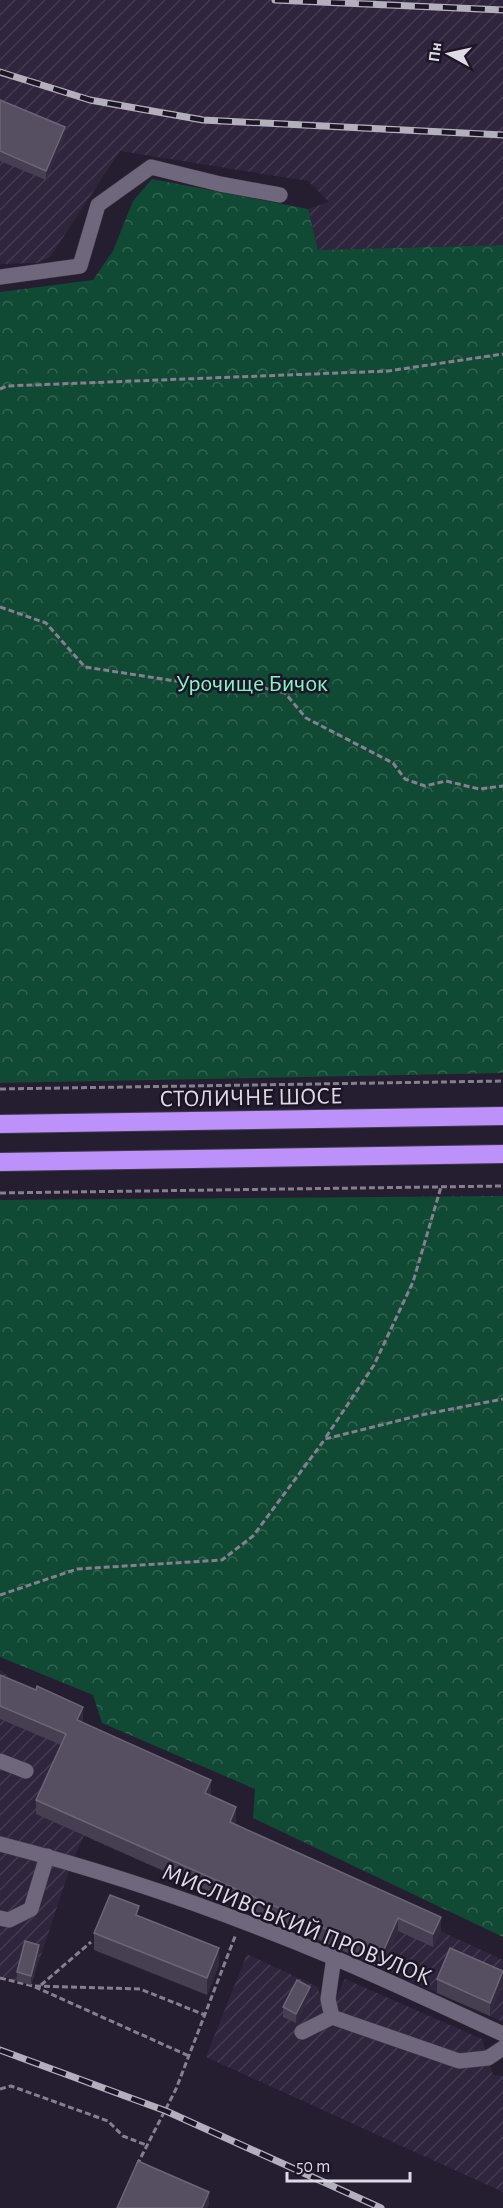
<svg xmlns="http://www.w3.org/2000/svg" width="503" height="2208" viewBox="0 0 503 2208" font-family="'Alegreya Sans',sans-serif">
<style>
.industrial{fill:url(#industrial-furrows)}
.park{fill:url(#park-crowns)}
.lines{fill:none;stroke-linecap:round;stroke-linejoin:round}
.minor-casing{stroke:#403a49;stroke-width:16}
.highway-casing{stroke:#403a49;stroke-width:20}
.path{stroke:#857f8e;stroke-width:3;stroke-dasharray:6 3;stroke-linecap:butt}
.minor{stroke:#6f687d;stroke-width:15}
.highway{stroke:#bc92fa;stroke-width:18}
.rail-casing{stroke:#b4afbd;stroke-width:7}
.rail{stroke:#1b1526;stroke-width:4.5;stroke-dasharray:14;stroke-linecap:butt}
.wall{fill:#453f51}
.shaded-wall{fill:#322b3d}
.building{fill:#564f61;stroke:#6b6576;stroke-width:1.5}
.labels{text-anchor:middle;stroke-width:5;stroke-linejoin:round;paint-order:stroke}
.park-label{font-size:24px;fill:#85f3c3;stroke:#1b1526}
.street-label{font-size:24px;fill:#dedae6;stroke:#1b1526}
</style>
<defs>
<pattern id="industrial-furrows" width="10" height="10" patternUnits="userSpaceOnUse" patternTransform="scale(1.5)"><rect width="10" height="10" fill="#2f263d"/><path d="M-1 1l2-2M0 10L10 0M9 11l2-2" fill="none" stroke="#433b50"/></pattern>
<pattern id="park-crowns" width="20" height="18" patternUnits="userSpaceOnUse" patternTransform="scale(1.5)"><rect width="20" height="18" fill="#104a34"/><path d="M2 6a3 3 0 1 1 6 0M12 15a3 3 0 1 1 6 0" fill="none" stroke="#326451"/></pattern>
</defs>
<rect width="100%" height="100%" fill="#251e30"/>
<g class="industrial">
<path d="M0 0H503V245L318 250 308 209 329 202 308 181 120 151 50 257 37 263 0 264Z"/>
<path d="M0 1670 37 1699 83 1720 77 1734 211 1794 206 1806 230 1834 503 1960V2022L84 1836 72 1862 31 1985 0 1976Z"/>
<path d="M247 1954 318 1987 320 1996 334 2001 345 1979 482 2039 493 2075 503 2076V2192L206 2057Z"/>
</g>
<g class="park">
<path d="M152 179 308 209 318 250 503 245V1073L0 1083V292L93 280 113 251 133 201Z"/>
<path d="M503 1196V1937L253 1818 255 1789 102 1723 93 1695 0 1657V1200Z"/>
</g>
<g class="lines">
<defs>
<g id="minor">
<path d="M0 277 80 266 98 205 151 167 220 184 280 195"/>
<path d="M0 1761 26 1771"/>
<path d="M0 1844C113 1873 225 1912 332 1957 390 1981 446 2008 503 2034"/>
<path d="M0 1918 9 1920 31 1909 47 1856"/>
<path d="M332 2017 328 1999 334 1957"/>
<path d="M302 2032 332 2017 459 2061 488 2058 503 2048"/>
</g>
<g id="highway">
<path d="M0 1124 503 1116"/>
<path d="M0 1162 503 1154"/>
</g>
</defs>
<use href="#minor" class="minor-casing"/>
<use href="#highway" class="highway-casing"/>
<g class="path">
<path d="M0 389 7 386 388 371 503 354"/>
<path d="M0 607 46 623 85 667 227 689 251 685 285 693 306 718 393 763 405 779 425 786 446 781 479 789 503 786"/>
<path d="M0 1089 503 1081"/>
<path d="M0 1193 503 1186"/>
<path d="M326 1437 374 1365 413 1282 441 1187"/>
<path d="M0 1595 77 1569 222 1560 253 1536 325 1439 421 1415 503 1399"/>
<path d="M0 1978 33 1986 189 2056"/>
<path d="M41 1985 91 1942"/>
<path d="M35 1986 140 1989 205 2015"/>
<path d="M0 2089 11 2086 108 2121 123 2136 146 2145"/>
<path d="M137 2165 176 2089 236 1934"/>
</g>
<use href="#minor" class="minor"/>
<use href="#highway" class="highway"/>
<defs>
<g id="rail">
<path d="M275 0 503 10"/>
<path d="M0 72 90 100 203 120 503 135"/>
<path d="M0 2050 166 2111 381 2208"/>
</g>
</defs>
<use href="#rail" class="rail-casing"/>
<use href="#rail" class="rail"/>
</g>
<g class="wall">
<path d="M0 100 65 136 46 180 0 161Z"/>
<path d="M0 1675 83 1720 82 1722 211 1794 210 1795 236 1820 235 1824 441 1930 433 1947 398 1931 382 1968 36 1814V1800L61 1745 0 1719Z"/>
<path d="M139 1916 219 1965 207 1995 94 1950V1933Z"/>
<path d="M39 1954 31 1985 17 1981V1972Z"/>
<path d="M503 1971 490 2016 437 1993V1979Z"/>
<path d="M310 1996 296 2023 283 2017V2007Z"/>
</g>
<g class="shaded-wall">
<path d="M65 127V136L46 180V171Z"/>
<path d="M83 1707V1720L77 1734V1720Z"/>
<path d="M211 1780V1794L205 1806V1793Z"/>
<path d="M236 1807V1820L230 1835V1822Z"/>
<path d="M441 1917V1930L433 1947V1934Z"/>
<path d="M398 1918V1931L382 1968V1954Z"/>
<path d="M39 1945V1954L31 1985V1976Z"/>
<path d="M219 1948V1965L207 1995V1978Z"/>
<path d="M503 1972V1985L490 2016V2003Z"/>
<path d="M310 1987V1996L296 2023V2014Z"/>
<path d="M209 2192V2205L207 2208H202Z"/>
</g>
<g class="building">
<path d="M0 100 65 127 46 171 0 151Z"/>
<path d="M0 1675 36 1690 37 1686 83 1707 77 1720 211 1780 205 1793 236 1807 230 1822 441 1917 433 1934 398 1918 382 1954 36 1800 66 1734 0 1706Z"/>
<path d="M110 1895 139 1906 136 1915 219 1948 207 1978 94 1933Z"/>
<path d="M25 1941 39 1945 31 1976 17 1972Z"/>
<path d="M450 1948 503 1971 490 2003 437 1979Z"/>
<path d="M297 1980 310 1987 296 2014 283 2007Z"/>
<path d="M138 2161 209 2192 202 2208H117Z"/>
</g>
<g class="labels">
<g class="park-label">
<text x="252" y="691">Урочище Бичок</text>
</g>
<g class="street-label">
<text transform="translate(251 1097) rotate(-1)" y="8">СТОЛИЧНЕ ШОСЕ</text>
<text transform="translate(297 1924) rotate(22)" y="8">МИСЛИВСЬКИЙ ПРОВУЛОК</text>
</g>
</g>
<g transform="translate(449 54) rotate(278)" stroke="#1b1526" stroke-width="4.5" paint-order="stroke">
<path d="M0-4.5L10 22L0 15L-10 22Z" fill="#dedae6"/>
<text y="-9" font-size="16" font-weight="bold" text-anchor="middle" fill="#dedae6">Пн</text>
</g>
<path d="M287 2172v9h123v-9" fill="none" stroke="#dedae6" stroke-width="3"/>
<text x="296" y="2172" font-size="18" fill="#dedae6" stroke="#1b1526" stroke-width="4.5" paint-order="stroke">50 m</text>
</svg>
